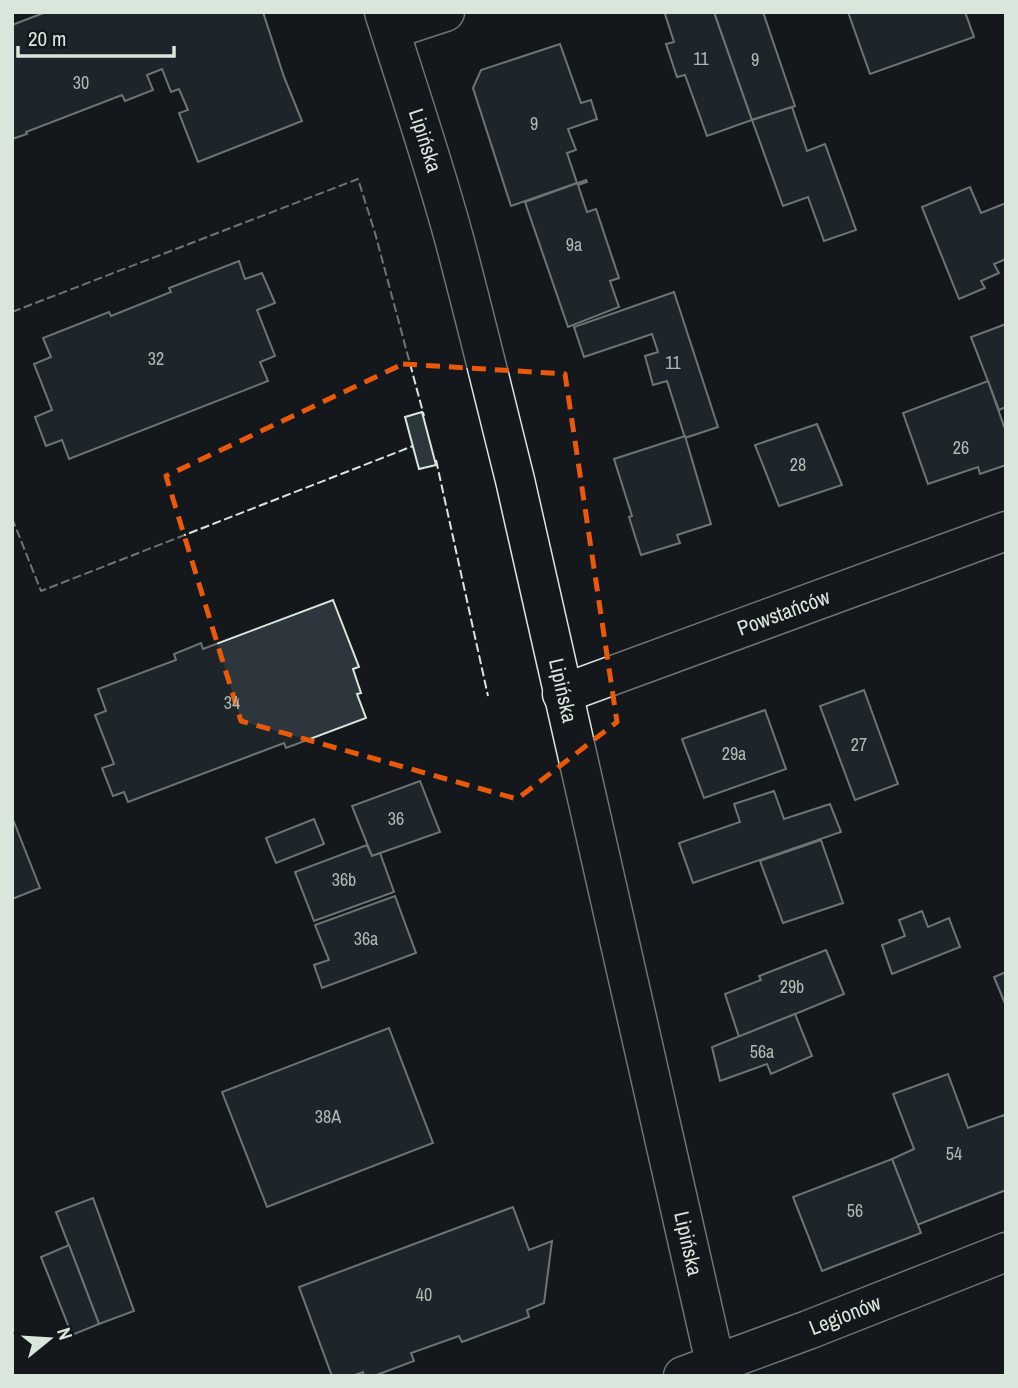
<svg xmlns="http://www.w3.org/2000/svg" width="1018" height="1388" viewBox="0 0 1018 1388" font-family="'Archivo Narrow',sans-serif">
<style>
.building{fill:#2c363c;stroke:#d8e6dc;stroke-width:2}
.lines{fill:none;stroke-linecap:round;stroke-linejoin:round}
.street-casing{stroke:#d8e6dc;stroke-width:41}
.secondary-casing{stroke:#d8e6dc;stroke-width:41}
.street{stroke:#14181c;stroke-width:38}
.secondary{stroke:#14181c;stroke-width:38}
.fence{stroke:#d8e6dc;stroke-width:2;stroke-dasharray:9 3.5;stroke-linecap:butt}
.marked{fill:none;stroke:#e8590c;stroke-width:5;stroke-dasharray:14 9;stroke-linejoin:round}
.labels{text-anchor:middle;stroke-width:5;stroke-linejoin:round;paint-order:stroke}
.number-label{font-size:18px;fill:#adbab4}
.street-label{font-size:21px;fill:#d8e6dc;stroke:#14181c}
</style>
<rect width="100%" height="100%" fill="#14181c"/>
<g class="building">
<path d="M46 12H263L284 77 302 121 198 162 179 113 188 110 179 89 171 92 162 69 147 75 153 90 125 101 122 95 26 132 27 134 12 139V25Z"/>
<path d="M670 12H714L752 120 707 136 685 75 677 77 666 44 674 42 665 14Z"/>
<path d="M714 12H763L795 106 752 120Z"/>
<path d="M848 12H965L974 37 870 74Z"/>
<path d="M560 44 581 103 591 100 597 119 568 129 576 150 567 153 577 183 511 206 473 88 481 70Z"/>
<path d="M792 107 807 151 825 144 856 230 824 241 808 197 783 206 752 120Z"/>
<path d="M586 180 587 182 578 185 587 212 596 209 619 278 610 281 619 307 568 327 525 202Z"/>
<path d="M970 187 981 213 1006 203V259L994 264 999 273 981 281 985 288 959 299 922 207Z"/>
<path d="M239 261 245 279 262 273 275 303 257 310 275 356 260 362 268 381 69 459 62 440 46 446 35 417 52 410 34 364 51 357 43 338 109 312 111 316 171 292 169 288Z"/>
<path d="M674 292 718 427 685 438 667 381 653 385 645 356 658 352 652 334 584 357 574 327Z"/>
<path d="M1006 324V407L999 410 971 337Z"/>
<path d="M988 381 1006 432V465L980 474 978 467 928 484 903 413Z"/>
<path d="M422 412 436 465 419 469 405 417Z"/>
<path d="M817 424 842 485 779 506 755 445Z"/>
<path d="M685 436 711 524 677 535 680 543 641 555 629 517 632 516 614 459Z"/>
<path d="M333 600 359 667 353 669 361 693 357 694 366 718 286 748 284 743 128 802 124 792 113 796 102 768 114 764 95 715 106 711 98 689 176 660 174 654 201 643 203 649Z"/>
<path d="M864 690 898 784 855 800 820 706Z"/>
<path d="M765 710 786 769 704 798 682 739Z"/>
<path d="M420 781 440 832 372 856 352 806Z"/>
<path d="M774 791 784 819 830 804 841 832 693 883 679 843 740 822 734 804Z"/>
<path d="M314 819 324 844 276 863 266 838Z"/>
<path d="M14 822 40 888 12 899V823Z"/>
<path d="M821 840 843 903 783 923 760 861Z"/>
<path d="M367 845 372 856 380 853 394 892 314 921 295 872Z"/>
<path d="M395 896 416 953 322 988 314 965 329 960 315 925Z"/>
<path d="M922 911 928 927 949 918 960 947 892 974 882 945 905 936 899 920Z"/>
<path d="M826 950 844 994 739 1037 725 994 761 980 759 976Z"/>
<path d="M1006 972V1006L994 977Z"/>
<path d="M795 1014 812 1056 771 1074 767 1064 720 1081 712 1047Z"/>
<path d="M389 1028 433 1143 267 1207 222 1092Z"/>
<path d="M948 1074 968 1128 1004 1115 1006 1120V1190L917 1225 892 1159 914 1149 893 1094Z"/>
<path d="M892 1159 921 1233 822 1271 793 1197Z"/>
<path d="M93 1198 134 1311 99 1324 56 1212Z"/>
<path d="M513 1207 529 1250 552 1241 544 1303 527 1310 529 1317 462 1342 459 1336 411 1353 414 1361 374 1376H364L363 1372 352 1376H332L299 1287Z"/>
<path d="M69 1245 99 1324 72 1335 41 1257Z"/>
</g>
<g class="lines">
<defs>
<g id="street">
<path d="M390 30 445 12"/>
<path id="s1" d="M562 694 1006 531"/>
</g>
<g id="secondary">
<path id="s2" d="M384 12C408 88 434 164 455 242 476 321 495 400 515 480L718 1376"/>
<path id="s3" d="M683 1376 808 1330 1006 1252"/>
</g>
</defs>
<use href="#street" class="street-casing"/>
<use href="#secondary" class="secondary-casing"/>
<use href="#street" class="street"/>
<use href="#secondary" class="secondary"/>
<g class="fence">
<path d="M12 312 358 179 375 233 424 416"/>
<path d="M436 460 488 696"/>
<path d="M12 518 41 591 413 446"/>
</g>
</g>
<path d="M0 0H1018V1388H0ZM403 364 565 374 617 722 517 799 241 721 166 476Z" fill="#14181c" fill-opacity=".55" fill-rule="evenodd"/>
<path class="marked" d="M403 364 565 374 617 722 517 799 241 721 166 476Z"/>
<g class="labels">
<g class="number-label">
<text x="701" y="65">11</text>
<text x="755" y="66">9</text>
<text x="81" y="89">30</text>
<text x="534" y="130">9</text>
<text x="574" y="251">9a</text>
<text x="156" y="365">32</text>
<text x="673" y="369">11</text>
<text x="961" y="454">26</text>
<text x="798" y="471">28</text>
<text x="232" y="709">34</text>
<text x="859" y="751">27</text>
<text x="734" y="760">29a</text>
<text x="396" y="825">36</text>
<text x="344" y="886">36b</text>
<text x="366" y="945">36a</text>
<text x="792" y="993">29b</text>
<text x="762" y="1058">56a</text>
<text x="328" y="1123">38A</text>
<text x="954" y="1160">54</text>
<text x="855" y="1217">56</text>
<text x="424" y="1301">40</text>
</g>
<g class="street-label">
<text dy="7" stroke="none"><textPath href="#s2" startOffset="135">Lipińska</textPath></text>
<text dy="7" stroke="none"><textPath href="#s1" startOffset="236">Powstańców</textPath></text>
<text dy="7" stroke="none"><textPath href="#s2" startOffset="702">Lipińska</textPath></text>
<text dy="7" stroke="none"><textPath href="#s2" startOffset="1269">Lipińska</textPath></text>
<text dy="7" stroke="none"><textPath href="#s3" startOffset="173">Legionów</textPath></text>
</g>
</g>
<rect width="1018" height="1388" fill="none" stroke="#d8e6dc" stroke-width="28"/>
<g transform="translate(49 1339) rotate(72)" stroke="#14181c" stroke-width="5" paint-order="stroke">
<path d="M0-5L12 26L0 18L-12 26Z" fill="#d8e6dc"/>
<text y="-10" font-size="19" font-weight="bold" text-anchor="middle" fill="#d8e6dc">N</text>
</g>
<path d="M18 46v10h156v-10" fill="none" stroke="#d8e6dc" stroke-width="3.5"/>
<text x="28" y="46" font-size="21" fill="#d8e6dc" stroke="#14181c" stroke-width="5" paint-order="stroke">20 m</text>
</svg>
